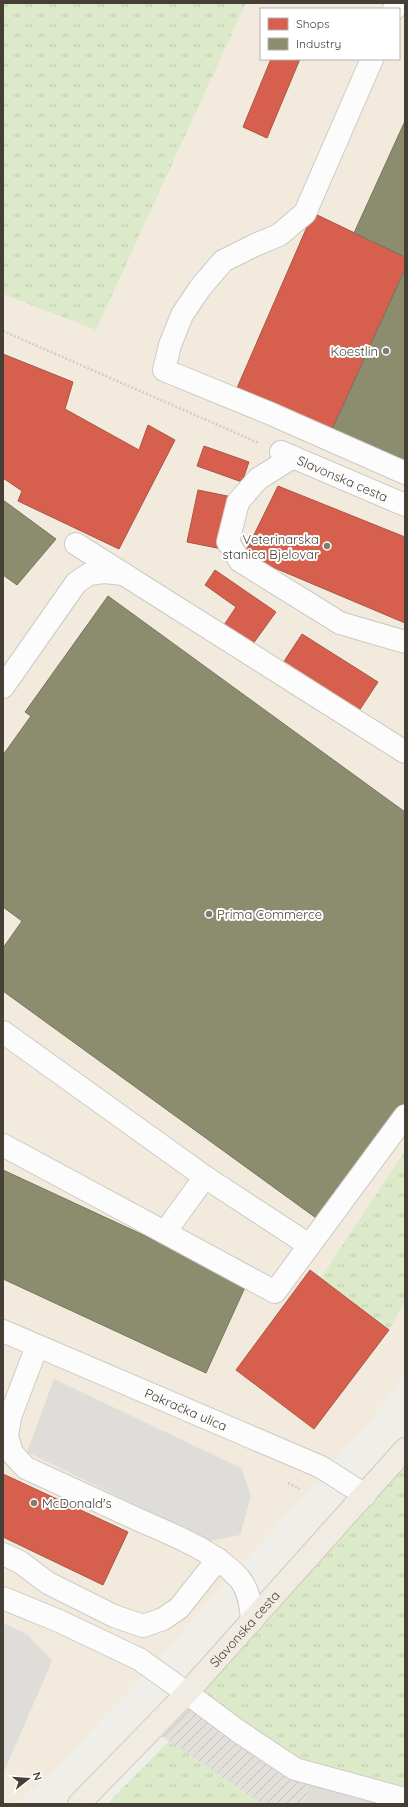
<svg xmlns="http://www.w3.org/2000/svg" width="408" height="1807" viewBox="0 0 408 1807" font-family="Quicksand,sans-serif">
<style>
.commercial{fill:#f2eadc;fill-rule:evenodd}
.industrial{fill:url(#industrial-furrows)}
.grass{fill:url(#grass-tufts)}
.parking{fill:#deddd9}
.shops{fill:#d6604d;stroke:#aa5646}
.industry{fill:#8c8c6e;stroke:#77755d}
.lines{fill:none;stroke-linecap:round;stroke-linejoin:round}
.minor-casing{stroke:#cccac5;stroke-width:24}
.major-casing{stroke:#d1cab7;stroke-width:24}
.path{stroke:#d0ceca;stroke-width:2.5;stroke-dasharray:2 2;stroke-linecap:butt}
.minor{stroke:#fdfcfc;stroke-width:22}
.major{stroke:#f0ece3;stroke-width:22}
.poi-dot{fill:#807c74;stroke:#fff;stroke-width:1.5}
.labels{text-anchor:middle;stroke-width:4;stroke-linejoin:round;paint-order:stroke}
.poi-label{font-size:13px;fill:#453f35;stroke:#fff;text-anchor:end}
.street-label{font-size:13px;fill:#453f35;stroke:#fff}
</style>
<defs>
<pattern id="industrial-furrows" width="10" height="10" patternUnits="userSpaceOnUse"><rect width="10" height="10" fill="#e3dfda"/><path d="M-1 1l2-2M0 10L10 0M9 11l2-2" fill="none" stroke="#c4c0bc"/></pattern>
<pattern id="grass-tufts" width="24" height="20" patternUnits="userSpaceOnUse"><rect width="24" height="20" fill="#dceaca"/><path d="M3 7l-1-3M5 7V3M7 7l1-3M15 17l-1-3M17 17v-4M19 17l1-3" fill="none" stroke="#becaae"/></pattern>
</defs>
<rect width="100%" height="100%" fill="#efeee9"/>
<path class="commercial" d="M246 3H405V1373L375 1415 136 1683 49 1775 15 1804H3V294L97 330ZM261 9H399V59H261Z"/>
<path class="industrial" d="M187 1693 405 1804H262L152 1730Z"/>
<g class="grass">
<path d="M3 3H246L96 330 3 294Z"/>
<path d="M405 1151V1301L389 1330 321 1278Z"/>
<path d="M405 1449V1799L295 1769 187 1693Z"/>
<path d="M169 1741 262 1804H107Z"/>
</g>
<g class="parking">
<path d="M54 1379 241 1468 251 1496 240 1535 210 1541 27 1452Z"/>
<path d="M3 1623 28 1635 52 1661 3 1774Z"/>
<path d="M312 1774 405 1804H305Z"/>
</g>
<g class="shops">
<path d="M271 59H300L267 138 243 127Z"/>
<path d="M313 213 405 257V269L331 432 237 388Z"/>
<path d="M3 354 73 382 65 409 139 450 148 425 175 440 119 549 18 501 22 491 3 478Z"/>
<path d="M204 446 249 462 242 482 197 466Z"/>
<path d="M278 486 405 537V623L244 555Z"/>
<path d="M198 490 232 497 222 549 187 542Z"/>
<path d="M215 570 276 612 250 648 222 628 236 607 205 585Z"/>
<path d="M302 634 378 682 355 717 279 669Z"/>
<path d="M310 1270 389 1330 314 1429 236 1370Z"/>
<path d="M3 1474 128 1532 103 1585 3 1537Z"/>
</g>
<g class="industry">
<path d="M405 121V257L354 233Z"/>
<path d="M405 269V466L331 432Z"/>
<path d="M3 500 56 539 17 585 3 575Z"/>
<path d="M108 596 405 812V1109L323 1223 3 991V948L22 921 3 907V755L31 716 25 712Z"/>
<path d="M3 1170 247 1283 206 1373 3 1279Z"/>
</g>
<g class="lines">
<defs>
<g id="minor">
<path d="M394 9 396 3"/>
<path d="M372 59 305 213 279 235 255 245 223 261 200 288 182 315 170 345 164 370 269 413 405 473"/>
<path id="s1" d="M281 452 405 505"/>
<path d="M293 457 258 479 238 502 228 542 240 561 340 623 405 642"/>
<path d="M76 544 405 752"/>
<path d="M3 687 76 583 89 574 104 572 124 574"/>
<path d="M3 1032 205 1177 165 1232"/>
<path d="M3 1145 275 1292 405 1116"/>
<path d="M205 1177 309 1245"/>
<path id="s2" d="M3 1331 321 1467 365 1495"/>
<path d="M37 1346 10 1417 7 1436 12 1453 26 1468C63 1485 100 1502 137 1519 172 1535 212 1549 239 1578 249 1590 251 1606 252 1621"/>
<path d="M3 1554 20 1562 48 1583 114 1616 143 1626 163 1619 179 1608 218 1559"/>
<path d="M3 1598 59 1621 139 1659 187 1693 238 1731 295 1769 405 1799"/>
</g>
<g id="major">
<path id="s3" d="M79 1804 187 1693 405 1449"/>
</g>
</defs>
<use href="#minor" class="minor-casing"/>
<use href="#major" class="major-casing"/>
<g class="path">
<path d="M3 331 259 443"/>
<path d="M288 1483 300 1489"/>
</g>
<use href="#minor" class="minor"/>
<use href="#major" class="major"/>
</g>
<g class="poi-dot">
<circle cx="386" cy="351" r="4"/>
<circle cx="327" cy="546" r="4"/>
<circle cx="209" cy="914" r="4"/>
<circle cx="34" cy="1503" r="4"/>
</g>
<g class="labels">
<g class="poi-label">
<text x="378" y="356">Koestlin</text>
<text x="319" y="544">Veterinarska<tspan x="319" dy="15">stanica Bjelovar</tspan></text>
<text x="217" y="919" text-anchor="start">Prima Commerce</text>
<text x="42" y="1508" text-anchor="start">McDonald's</text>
</g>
<g class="street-label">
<text dy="5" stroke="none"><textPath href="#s1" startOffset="67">Slavonska cesta</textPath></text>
<text dy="5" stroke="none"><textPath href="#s2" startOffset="199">Pakračka ulica</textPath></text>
<text dy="5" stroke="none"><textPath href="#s3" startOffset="241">Slavonska cesta</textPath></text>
</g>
</g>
<rect width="408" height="1807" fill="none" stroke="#453f35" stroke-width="8"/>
<rect x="260" y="8" width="140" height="52" fill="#ffffff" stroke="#b5b2ae"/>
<rect x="268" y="18" width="20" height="12" fill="#d6604d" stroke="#b5b2ae"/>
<text x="296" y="28" font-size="12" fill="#453f35">Shops</text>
<rect x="268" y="38" width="20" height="12" fill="#8c8c6e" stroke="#b5b2ae"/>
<text x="296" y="48" font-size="12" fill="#453f35">Industry</text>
<g transform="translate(28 1779) rotate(73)" stroke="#ffffff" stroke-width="3" paint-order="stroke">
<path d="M0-3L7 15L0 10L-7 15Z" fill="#453f35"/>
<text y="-6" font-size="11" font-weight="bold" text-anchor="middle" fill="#453f35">N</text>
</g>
</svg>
